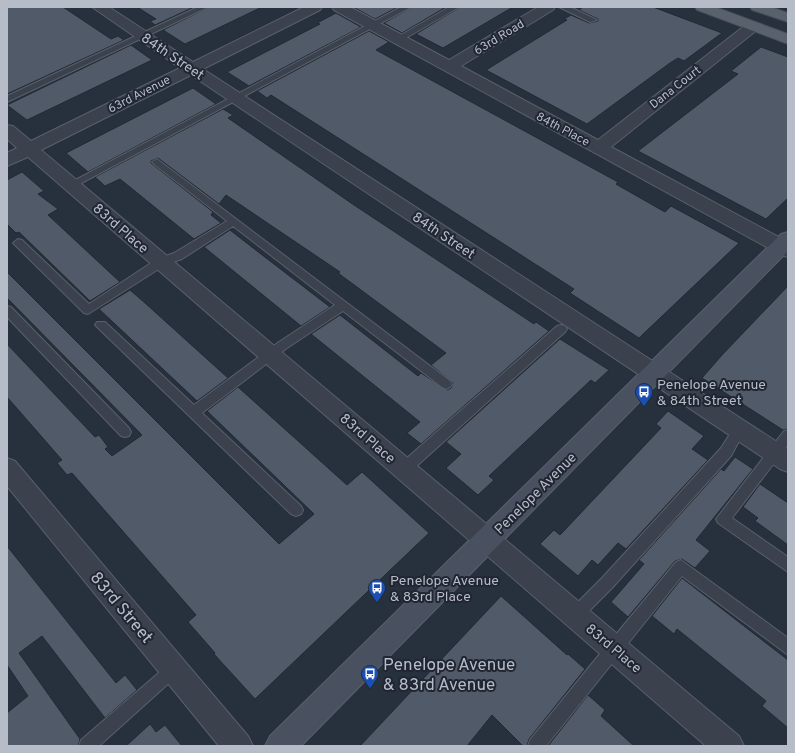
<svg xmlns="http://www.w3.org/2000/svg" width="795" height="753" viewBox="0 0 795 753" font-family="Overpass,sans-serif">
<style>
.building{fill:#505a68;stroke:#222935}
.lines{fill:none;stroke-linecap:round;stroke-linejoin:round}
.lane-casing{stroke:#59606b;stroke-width:2}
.street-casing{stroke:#59606b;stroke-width:2}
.secondary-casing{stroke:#59606b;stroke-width:2}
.primary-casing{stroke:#444b57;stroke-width:2}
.lane{fill:#3b424d;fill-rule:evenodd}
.street{fill:#3b424d;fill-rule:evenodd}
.secondary{fill:#495160;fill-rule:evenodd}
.primary{fill:#59616d;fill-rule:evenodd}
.labels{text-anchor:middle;stroke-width:4;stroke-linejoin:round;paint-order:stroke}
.far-street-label{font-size:12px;fill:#b7bdc8;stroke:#202733}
.street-label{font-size:14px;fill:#b7bdc8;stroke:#202733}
.poi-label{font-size:14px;fill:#b7bdc8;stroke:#202733;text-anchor:start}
.near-street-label{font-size:17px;fill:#b7bdc8;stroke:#202733}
.near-poi-label{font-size:17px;fill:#b7bdc8;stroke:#202733;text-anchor:start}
</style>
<rect width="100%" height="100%" fill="#27303d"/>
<g class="building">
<path d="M7 7H63L111 39 118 36 124 40 7 94Z"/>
<path d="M137 7H194L155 25 150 21 156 19Z"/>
<path d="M209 7H262L185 44 163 30Z"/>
<path d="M353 7H398L375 19Z"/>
<path d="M412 7H446L402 33 384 23Z"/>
<path d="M460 7H513L443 48 416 34Z"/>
<path d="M583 7H653L722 33 684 61 678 58 670 63 587 124 486 70 567 20 564 19 571 15 589 23 598 21V19L579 10Z"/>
<path d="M336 13 361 27 249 86 227 72 320 24 317 23Z"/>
<path d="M369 31 389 42 376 50 618 182 616 184 621 187 665 212 671 206 739 243 639 338 570 293 574 289 560 280 271 95 267 98 257 91Z"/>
<path d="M131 45 152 60 27 120 7 105Z"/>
<path d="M761 47 788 57V198L766 219 638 151 738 74 731 71Z"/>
<path d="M193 88 216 104 88 172 66 153Z"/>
<path d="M223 109 233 115 228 118 354 205 534 324 536 322 549 331 421 444 407 433 420 422 311 334 340 315 418 376 421 373 447 390 451 388 453 383 431 365 446 353 338 273 340 272 226 195 219 204 158 158 151 161V163L213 212 211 215 221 223 194 239 120 179 105 186 95 177Z"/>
<path d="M22 172 44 191 38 194 58 209 48 215 120 282 90 301 19 232 16 233 7 224V180Z"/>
<path d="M230 230 257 251 330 307 301 326 204 247Z"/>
<path d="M7 272 279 544 314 514 207 411 238 387 347 485 362 472 429 533 255 699 214 654 215 653 188 622 196 615 72 473 67 475 57 463 62 460 7 397V344L95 437 99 435 108 447 105 449 112 456 142 435 7 298Z"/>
<path d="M788 286V429L783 430 702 378 722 355Z"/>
<path d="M130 290 145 303 228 378 197 401 99 309Z"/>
<path d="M560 339 609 370 595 383 591 380 489 476 494 480 478 495 446 468 461 454 446 442Z"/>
<path d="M668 411 704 436 692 449 708 460 626 549 618 543 598 565 592 560 578 576 540 544 554 530 560 535 661 428 656 424Z"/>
<path d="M735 457 753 469 696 540 710 551 695 568 682 559 675 561 628 617 611 602 644 564 639 560 721 469 724 471Z"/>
<path d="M760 484 788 503V545L755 521 758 518 743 507Z"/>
<path d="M7 546 116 683 125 675 137 690 105 718 42 636 19 653 80 739 78 746H7V713L28 696 7 665Z"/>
<path d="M682 578 788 660V728L762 706 766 701 677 629 674 634 652 616Z"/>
<path d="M501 596 567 655 568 654 585 669 529 739 527 746H523L492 715 467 746H360Z"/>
<path d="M588 695 605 710 601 716 634 746H548Z"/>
<path d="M150 724 156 732 165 725 182 746H126Z"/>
</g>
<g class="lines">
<defs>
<g id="lane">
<path d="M198 7H208L7 102V96Z"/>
<path d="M401 7H411L74 187H68L66 185Z"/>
<path d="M449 7H459L401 41 394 39Z"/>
<path d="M559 7H570L597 20 590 22Z"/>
<path d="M157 159 450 381 452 384 450 387 446 389 442 387 343 311 287 348 202 413 301 506 303 510 301 514 296 516 291 514 95 325 97 322H105L194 405 279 342 335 305 233 226 182 259 165 265 88 314 84 313 13 243 18 239 22 240 89 304 157 259 174 253 227 221 154 164 152 162Z"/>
<path d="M7 306 11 307 129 428 131 432 129 436 125 437 121 436 7 317Z"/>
<path d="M561 325 565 326 567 329 565 332 409 473 404 475 399 473 397 469 399 465 557 326Z"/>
<path d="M739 425 743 426 745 430 731 456 612 588 580 620 575 622 570 620 568 615 570 610 602 578 721 448 735 426Z"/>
<path d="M788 430V445L732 518 788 557V572L718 523 716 519 784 431Z"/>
<path d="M681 560 788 638V655L682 576 546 746H528L530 740 594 661 676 562Z"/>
<path d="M174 661 179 664 182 669 179 674 99 746H79L81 740 169 664Z"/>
</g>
<g id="street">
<path d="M92 7H109L193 62 304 7H322L320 10 203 69 788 449V472L780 469 191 75 41 150 739 736 744 746H706L28 157 7 166V153L17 148 7 139V125L13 126 31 141 180 68Z"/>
<path d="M332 7H350L449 60 538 7H555L553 10 461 66 598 140 748 23H758L760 26 758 29 611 147 788 242V257L781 255 334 10Z"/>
<path d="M7 458 15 461 248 736 253 746H219L7 486Z"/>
</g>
<path id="secondary" d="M788 232V251L301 746H265L270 736 781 234Z"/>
<g id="primary">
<path d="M695 7H715L788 34V44L697 10Z"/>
<path d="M750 7H771L788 13V22L752 10Z"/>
</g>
</defs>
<use href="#lane" class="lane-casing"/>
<use href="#street" class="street-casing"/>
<use href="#secondary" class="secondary-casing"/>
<use href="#primary" class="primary-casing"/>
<use href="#lane" class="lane"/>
<use href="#street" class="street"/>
<use href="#secondary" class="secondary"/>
<use href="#primary" class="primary"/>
</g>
<defs>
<symbol id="bus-pin" viewBox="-11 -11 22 30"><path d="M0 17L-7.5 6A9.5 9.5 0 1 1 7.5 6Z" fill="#1a4fb4" stroke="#202733"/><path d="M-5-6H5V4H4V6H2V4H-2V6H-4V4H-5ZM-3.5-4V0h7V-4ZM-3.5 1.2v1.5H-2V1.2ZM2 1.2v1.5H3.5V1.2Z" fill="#fff"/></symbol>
</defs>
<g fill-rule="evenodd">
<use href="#bus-pin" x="634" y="382" width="20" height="27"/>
<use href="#bus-pin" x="367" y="578" width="20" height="27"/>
<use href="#bus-pin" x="360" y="664" width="20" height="27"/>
</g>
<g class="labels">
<g class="far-street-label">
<text transform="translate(499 37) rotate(-31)" y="4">63rd Road</text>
<text transform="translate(675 87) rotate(-38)" y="4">Dana Court</text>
<text transform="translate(139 94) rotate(-27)" y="4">63rd Avenue</text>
<text transform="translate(563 129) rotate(28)" y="4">84th Place</text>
</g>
<g class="street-label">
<text transform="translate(173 56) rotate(34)" y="5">84th Street</text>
<text transform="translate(121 228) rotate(41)" y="5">83rd Place</text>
<text transform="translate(444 235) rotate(34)" y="5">84th Street</text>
<text transform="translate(368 438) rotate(41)" y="5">83rd Place</text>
<text transform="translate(535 493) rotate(-45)" y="5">Penelope Avenue</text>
<text transform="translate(614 648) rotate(40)" y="5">83rd Place</text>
</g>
<g class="poi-label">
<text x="657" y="389">Penelope Avenue<tspan x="657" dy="16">&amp; 84th Street</tspan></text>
<text x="390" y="585">Penelope Avenue<tspan x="390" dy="16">&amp; 83rd Place</tspan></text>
</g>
<g class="near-street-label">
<text transform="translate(122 607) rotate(50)" y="6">83rd Street</text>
</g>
<g class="near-poi-label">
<text x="383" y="670">Penelope Avenue<tspan x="383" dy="20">&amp; 83rd Avenue</tspan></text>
</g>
</g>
<rect width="795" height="753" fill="none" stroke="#b7bdc8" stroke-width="16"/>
</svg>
